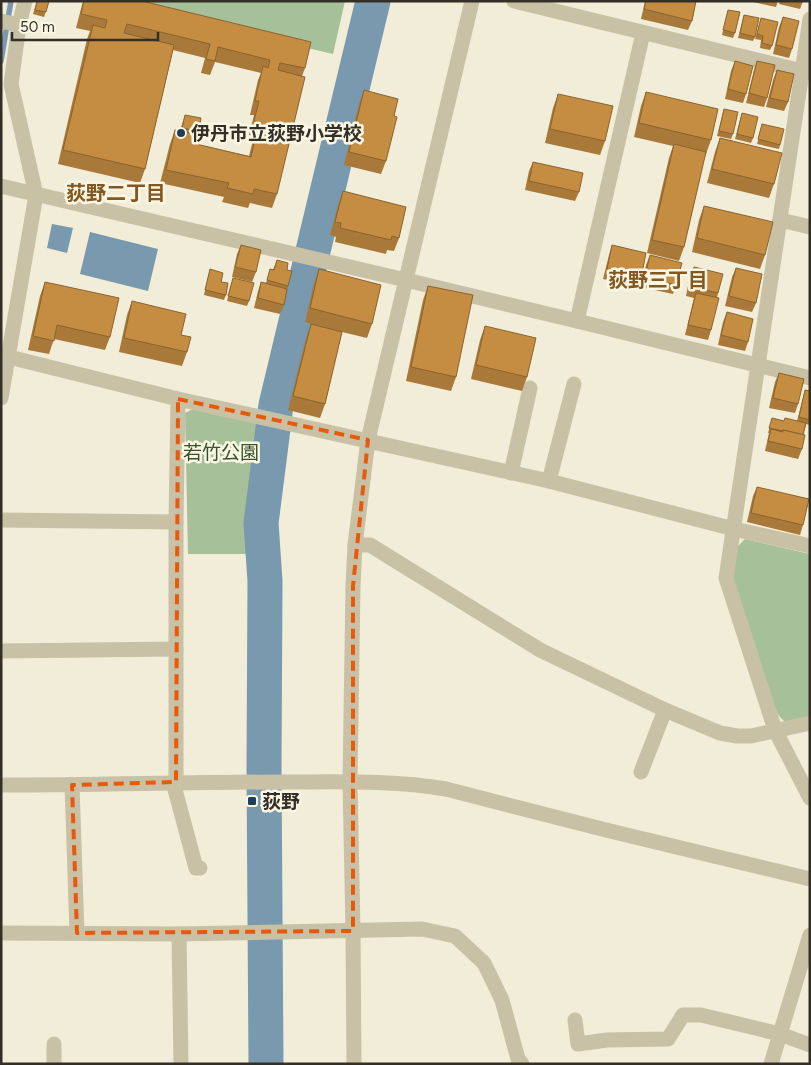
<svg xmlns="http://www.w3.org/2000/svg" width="811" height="1065" viewBox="0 0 811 1065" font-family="Figtree,'Noto Sans JP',sans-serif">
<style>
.green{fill:#a6c099}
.water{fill:#7899ae}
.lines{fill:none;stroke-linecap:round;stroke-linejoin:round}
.stream{stroke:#7899ae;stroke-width:5.5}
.river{stroke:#7899ae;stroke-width:35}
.minor{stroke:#c9c1a5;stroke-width:15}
.wall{fill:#a97939}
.building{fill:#c58d42;stroke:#8a632e}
.marked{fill:none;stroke:#e8590c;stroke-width:4;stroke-dasharray:10 6;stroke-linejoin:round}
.poi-dot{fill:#1c3f55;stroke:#f9f6e4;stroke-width:2}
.labels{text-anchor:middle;stroke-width:5;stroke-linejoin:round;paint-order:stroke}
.poi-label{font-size:19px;font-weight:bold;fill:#342f26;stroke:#f9f6e4;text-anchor:start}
.park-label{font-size:19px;fill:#36522a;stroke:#f9f6e4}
.neighbourhood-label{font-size:20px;font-weight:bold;fill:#835820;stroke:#f9f6e4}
</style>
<rect width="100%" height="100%" fill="#f1edd8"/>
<g class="green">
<path d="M108 1H345L333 54Z"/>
<path d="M193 409 258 424 248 554H188L185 413Z"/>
<path d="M745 539 810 554V719C786 723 785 728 773 705L732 579 738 546Z"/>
</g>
<g class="water">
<path d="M52 224 73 228 67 253 47 248Z"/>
<path d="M90 232 158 249 148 291 80 274Z"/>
</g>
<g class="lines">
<path class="stream" d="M1 61 11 1"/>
<path class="river" d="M266 1064 264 768 265 581 261 523 276 405 373 1"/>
<g class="minor">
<path d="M514 1 810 73"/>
<path d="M810 19 726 578 775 730 810 798"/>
<path d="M1 21 19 25"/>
<path d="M1 186 406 280 577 321 643 33"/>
<path d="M780 220 810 227"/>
<path d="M577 321 810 378"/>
<path d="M1 355 178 399 549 481 734 529 810 546"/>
<path d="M1 398 36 195 11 84 19 25 25 1"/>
<path d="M511 473 530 388"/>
<path d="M549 481 574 384"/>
<path d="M1 520 176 522 178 399"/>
<path d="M176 522V782"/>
<path d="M355 545H370L540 650 665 710 720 733 737 736H751L810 723"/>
<path d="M1 651 176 649"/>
<path d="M641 772 665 710"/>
<path d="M173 782 196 868H200"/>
<path d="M1 785C96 785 191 782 286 782 339 782 393 780 446 789L606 830 810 879"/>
<path d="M72 785 77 933"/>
<path d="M1 933 179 934 422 929 455 936 484 963 502 1000 518 1059 522 1064"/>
<path d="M179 934 181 1064"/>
<path d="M575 1020 578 1044 607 1040 668 1039 683 1015H701L780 1034 810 1045"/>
<path d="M54 1044V1064"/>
<path d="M354 1064 353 931 350 782 353 586 355 545 368 440 472 1"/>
<path d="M771 1064 810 935"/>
</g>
</g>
<g class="wall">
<path d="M37 1H49L44 17 33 14Z"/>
<path d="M83 1H142L305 68 302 76 277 194 272 208 250 203 248 208 222 202 224 197 160 183 170 144 175 130 180 131 185 115 199 131 197 135 196 144 249 156 254 136 249 135 254 115H250L258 80 261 73 215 62 210 75 201 73 205 58 173 50 145 169 140 183 58 164 87 39 90 31 76 28Z"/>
<path d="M645 1H696L692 21 688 30 641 19Z"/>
<path d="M754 1H778L776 7 753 2Z"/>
<path d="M780 1H803L800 9 779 4Z"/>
<path d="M728 10 735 33 733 38 722 35Z"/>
<path d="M744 15 755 37 753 41 738 38Z"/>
<path d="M783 17 792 49 789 58 773 54 779 27Z"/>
<path d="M761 18 772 46 770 50 760 48 761 40 755 39Z"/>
<path d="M735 61 746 94 743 103 725 99 731 71Z"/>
<path d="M757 61 767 98 764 107 746 103 754 70Z"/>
<path d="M777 70 788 102 784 111 766 107 773 80Z"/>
<path d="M364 90 394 116 386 161 381 174 344 165 359 104Z"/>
<path d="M646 92 711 140 706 154H705L684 247 679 261 647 253 669 158 673 146 634 137 641 106Z"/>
<path d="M558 94 605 141 600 155 545 143 553 108Z"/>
<path d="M724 109 733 134 731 139 717 136Z"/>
<path d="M742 113 753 138 751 143 735 139Z"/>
<path d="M762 124 780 145 779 149 757 144Z"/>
<path d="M720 138 774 184 769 198 707 183 715 152Z"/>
<path d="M533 162 579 192 575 201 525 190 529 171Z"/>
<path d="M343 191 399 238 394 251 387 250 386 254 335 242 336 237 330 235 338 205Z"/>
<path d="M704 206 765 255 760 269 692 252 699 220Z"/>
<path d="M241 245 256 272 252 282 232 277 237 254Z"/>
<path d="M612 245 641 278 637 287 603 279 609 255Z"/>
<path d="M650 255 676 285 673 294 641 287 646 265Z"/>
<path d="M277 260 287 270 288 286 284 305 280 314 254 308 258 291 261 282 266 283 270 269 273 270Z"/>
<path d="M694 267 718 293 717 298 711 330 708 340 685 335 694 298 686 296 690 276Z"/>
<path d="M736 268 756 303 752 312 725 306 732 277Z"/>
<path d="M210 269 221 282 226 295 224 300 204 295Z"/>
<path d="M319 269 372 324 367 338 342 332 325 404 320 418 288 410 306 338 311 324 305 322 314 283Z"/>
<path d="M233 278 249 301 247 306 227 301Z"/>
<path d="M45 282 110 337 105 350 54 339 49 354 28 350 40 296Z"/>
<path d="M428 286 456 377 451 391 406 381 423 300Z"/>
<path d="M132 301 181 335 187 352 182 366 119 352 127 315Z"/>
<path d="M727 312 748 342 745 351 718 345 723 322Z"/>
<path d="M485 326 527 377 522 391 471 379 480 340Z"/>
<path d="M779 373 798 404 795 413 769 408 775 382Z"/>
<path d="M805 390 810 391V425L806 424 803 435 802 449 798 459 765 451 769 433H768L772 418 784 421H797Z"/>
<path d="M757 487 803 525 800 535 747 522 753 496Z"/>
</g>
<g class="building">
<path d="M37 1H49L46 12 35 10Z"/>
<path d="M84 1H142L311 42 305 68 280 63 278 70 305 77 277 194 254 189 253 194 227 188 229 183 166 170 175 130 198 135 196 144 251 157 259 122 254 121 259 101H255L263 66 268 68 270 60 218 47 215 61 206 59 210 44 127 24 124 33 174 45 145 169 63 150 93 25 105 28 107 20 81 14Z"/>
<path d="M646 1H696L692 21 644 9Z"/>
<path d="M728 10 740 12 735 33 723 30Z"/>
<path d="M744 15 759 18 755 37 740 33Z"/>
<path d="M783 17 799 21 792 49 776 45Z"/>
<path d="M761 18 778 22 772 46 762 43 763 36 757 34Z"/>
<path d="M735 61 753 66 746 94 728 89Z"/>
<path d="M757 61 775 65 767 98 749 93Z"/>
<path d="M777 70 794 74 788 102 770 98Z"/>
<path d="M364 90 398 99 394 116 397 117 386 161 349 152Z"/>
<path d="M646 92 718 109 711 140 639 123Z"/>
<path d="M558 94 613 106 605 141 550 129Z"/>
<path d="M724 109 738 112 733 134 719 131Z"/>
<path d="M742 113 758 117 753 138 737 134Z"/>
<path d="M185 115 201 118 199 131 182 128Z"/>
<path d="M762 124 784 129 780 145 758 139Z"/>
<path d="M720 138 782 153 774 184 712 169Z"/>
<path d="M674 144 706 152 684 247 652 240Z"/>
<path d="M533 162 583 173 579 192 529 181Z"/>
<path d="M343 191 406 207 399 238 392 236 391 240 340 228 341 223 335 222Z"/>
<path d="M704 206 773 222 765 255 697 238Z"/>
<path d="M241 245 261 250 256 272 235 267Z"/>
<path d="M612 245 646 253 641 278 607 269Z"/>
<path d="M650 255 682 263 676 285 645 277Z"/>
<path d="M277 260 288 263 287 270 292 271 288 286 267 280 270 269 274 270Z"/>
<path d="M694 267 723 274 718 293 689 286Z"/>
<path d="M736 268 762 274 756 303 729 296Z"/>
<path d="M210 269 223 273 221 282 228 283 226 295 205 290Z"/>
<path d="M319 269 381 285 372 324 310 308Z"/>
<path d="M233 278 254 283 249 301 228 296Z"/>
<path d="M45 282 119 298 110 337 57 325 54 341 33 336Z"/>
<path d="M261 282 287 289 284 305 258 298Z"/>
<path d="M428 286 473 295 456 377 411 367Z"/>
<path d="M696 293 719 298 711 330 688 325Z"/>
<path d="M132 301 186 314 181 335 191 337 187 352 124 338Z"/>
<path d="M727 312 753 319 748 342 721 335Z"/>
<path d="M311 324 342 332 325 404 293 396Z"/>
<path d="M485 326 536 338 527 377 476 365Z"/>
<path d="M779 373 804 379 798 404 773 398Z"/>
<path d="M805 390 810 391V420L799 417Z"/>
<path d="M772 418 784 421 785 418 806 423 803 435 783 430V431L769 428Z"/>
<path d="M771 429 783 432V430L805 435 802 449 768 441Z"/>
<path d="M757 487 809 499 803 525 751 513Z"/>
</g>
<path class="marked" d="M178 399 368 440 353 586V931L77 933 72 785 176 782Z"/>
<g class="poi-dot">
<circle cx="181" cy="133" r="5"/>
<rect x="247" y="796" width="10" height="10" rx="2.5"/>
</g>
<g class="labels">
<g class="poi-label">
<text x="191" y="140">伊丹市立荻野小学校</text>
<text x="262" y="808">荻野</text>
</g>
<g class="park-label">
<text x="221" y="459">若竹公園</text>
</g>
<g class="neighbourhood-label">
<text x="116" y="200">荻野二丁目</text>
<text x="658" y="287">荻野三丁目</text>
</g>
</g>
<rect width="811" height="1065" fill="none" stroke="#342f26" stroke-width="5"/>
<path d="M12 32v8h146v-8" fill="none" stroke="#342f26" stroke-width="2.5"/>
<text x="20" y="32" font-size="15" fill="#342f26" stroke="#f9f6e4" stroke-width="4" paint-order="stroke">50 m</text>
</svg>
